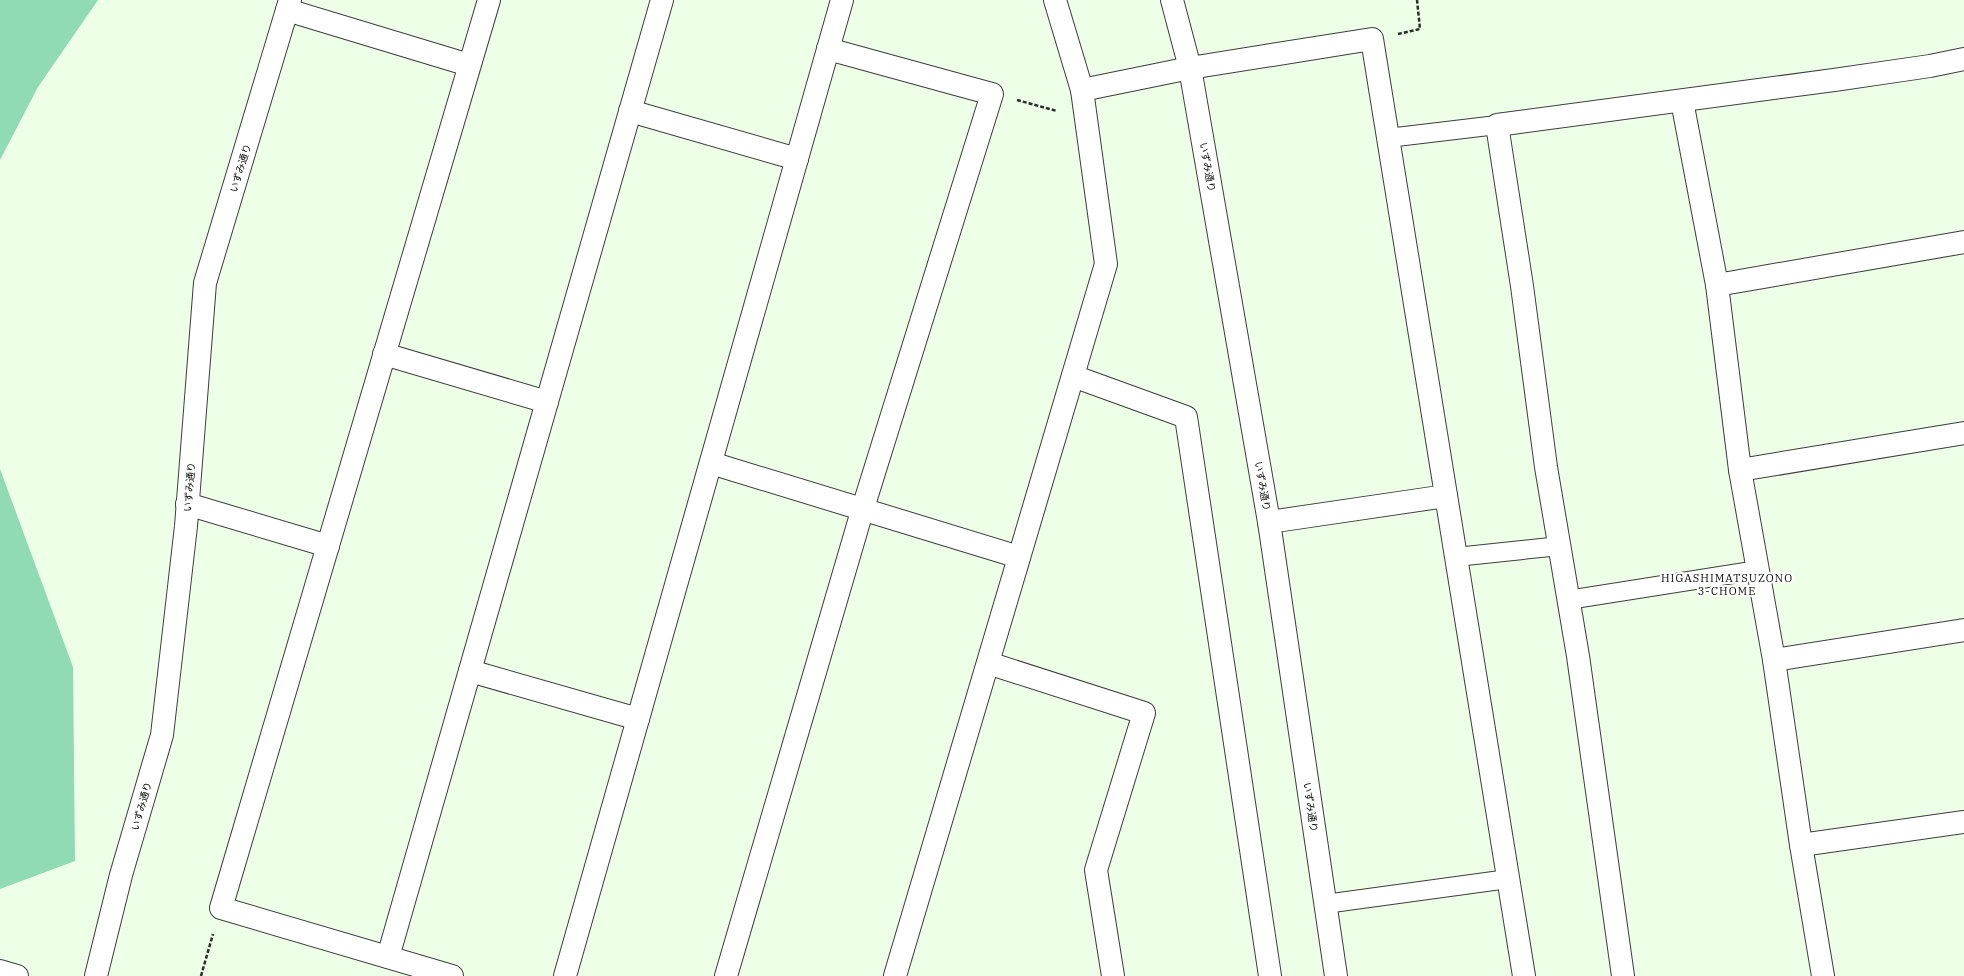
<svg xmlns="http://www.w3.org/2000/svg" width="1964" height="976" viewBox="0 0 1964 976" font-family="'IBM Plex Serif','Noto Sans JP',serif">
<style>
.forest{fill:#90dab4}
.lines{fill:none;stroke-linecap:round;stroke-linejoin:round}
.pedestrian-casing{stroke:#3d3d3d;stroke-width:20}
.minor-casing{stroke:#3d3d3d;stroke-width:24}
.tertiary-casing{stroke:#3d3d3d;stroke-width:24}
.path{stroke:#2c2c2c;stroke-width:2.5;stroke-dasharray:4 2;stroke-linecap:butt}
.pedestrian{stroke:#fff;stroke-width:18}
.minor{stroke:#fff;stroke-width:22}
.tertiary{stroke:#fff;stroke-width:22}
.labels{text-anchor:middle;stroke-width:4;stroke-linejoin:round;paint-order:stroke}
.street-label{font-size:10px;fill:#0a0a0a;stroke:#fff}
.neighbourhood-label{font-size:11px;letter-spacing:1px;fill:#0a0a0a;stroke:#fff}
</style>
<rect width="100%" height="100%" fill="#edffe7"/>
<g class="forest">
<path d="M0 0H98L38 87 0 160Z"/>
<path d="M0 469 73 667 75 861 0 889Z"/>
</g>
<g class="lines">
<defs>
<g id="pedestrian">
<path d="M1388 138 1497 125"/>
<path d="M1456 557 1560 546"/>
<path d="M1568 600 1758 570"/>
<path d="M1325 904 1508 879"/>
</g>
<g id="minor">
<path d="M287 10 469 65"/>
<path d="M1082 90 1190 68 1372 39 1524 976"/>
<path d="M1682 101 1717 285 1740 470 1774 660 1801 845 1823 976"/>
<path d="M630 111 797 159"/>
<path d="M1717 285 1964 242"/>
<path d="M384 354 547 402"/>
<path d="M1073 376 1186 417 1270 976"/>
<path d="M711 463 1019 557"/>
<path d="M1740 470 1964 433"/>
<path d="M187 504 328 546"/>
<path d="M1269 522 1446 496"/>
<path d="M1774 660 1964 630"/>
<path d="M988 663 1144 713 1096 870 1113 976"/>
<path d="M470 671 638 719"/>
<path d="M1801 845 1964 822"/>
<path d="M388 957 662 0"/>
<path d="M452 976 221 908 489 0"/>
<path d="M565 976 842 0"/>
<path d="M726 976 863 508 992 94 828 49"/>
<path d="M895 976 1106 264 1082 90 1055 0"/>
<path d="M1623 976 1578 656 1546 467 1522 286 1497 125 1834 80 1930 66 1964 59"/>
</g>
<g id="tertiary">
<path d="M1172 0 1190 68 1269 522 1336 976"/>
<path d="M0 971 17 976"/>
<path d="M96 976 121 875 162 735 186 526 205 283 290 0"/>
</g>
</defs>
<use href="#pedestrian" class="pedestrian-casing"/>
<use href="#minor" class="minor-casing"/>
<use href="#tertiary" class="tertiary-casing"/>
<g class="path">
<path d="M1398 34 1420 29 1417 0"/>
<path d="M1017 100 1057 111"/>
<path d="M201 976 213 934"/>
</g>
<use href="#pedestrian" class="pedestrian"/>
<use href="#minor" class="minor"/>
<use href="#tertiary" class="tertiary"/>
</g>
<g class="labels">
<g class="street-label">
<text transform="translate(1208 167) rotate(80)" y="4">いずみ通り</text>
<text transform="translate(240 168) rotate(-73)" y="4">いずみ通り</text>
<text transform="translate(1263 486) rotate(80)" y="4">いずみ通り</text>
<text transform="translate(189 487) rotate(-85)" y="4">いずみ通り</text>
<text transform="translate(141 806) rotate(-74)" y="4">いずみ通り</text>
<text transform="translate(1311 807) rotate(82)" y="4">いずみ通り</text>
</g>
<g class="neighbourhood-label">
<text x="1727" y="582">HIGASHIMATSUZONO<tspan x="1727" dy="13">3-CHOME</tspan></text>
</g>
</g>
</svg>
